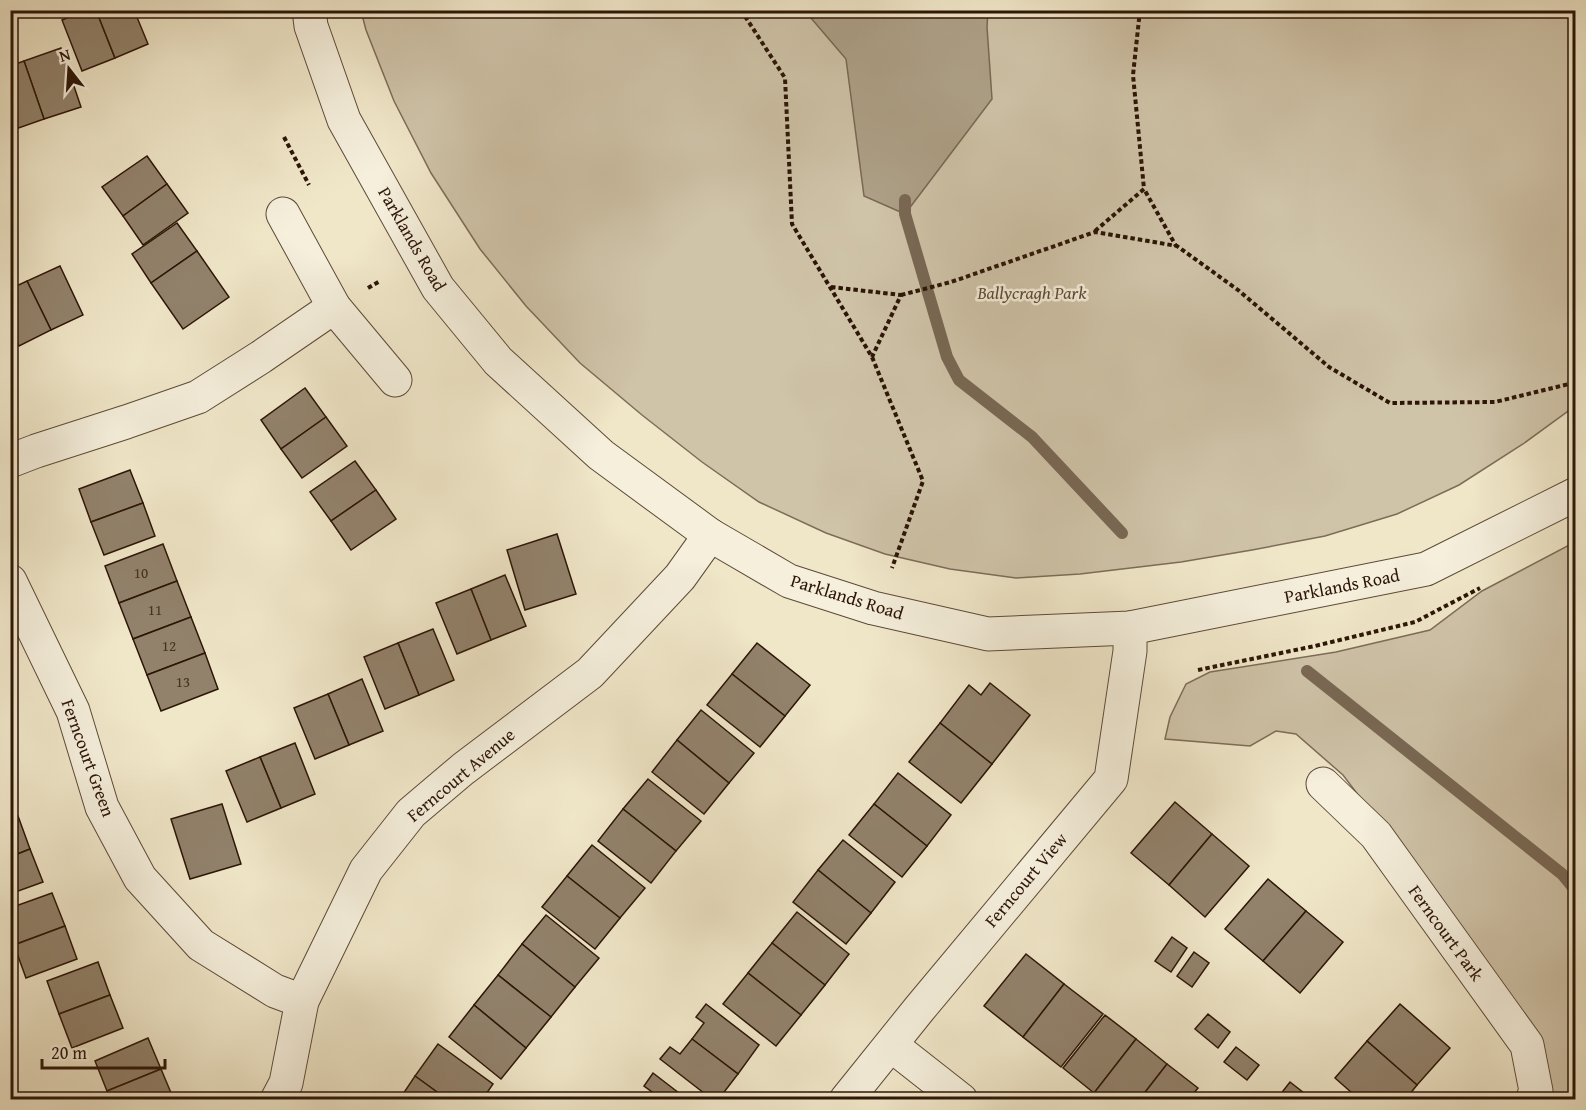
<svg xmlns="http://www.w3.org/2000/svg" width="1586" height="1110" viewBox="0 0 1586 1110" font-family="'Gentium Book Plus',serif">
<style>
.green{fill:#cfc3a8;stroke:#7e6c58;stroke-width:1.5}
.water{fill:#ada087;stroke:#796854;stroke-width:1.5}
.lines{fill:none;stroke-linecap:round;stroke-linejoin:round}
.stream{stroke:#796854;stroke-width:12}
.building{fill:#92826c;stroke:#2c1507;stroke-width:1.5}
.street-casing{stroke:#5d4a38;stroke-width:35}
.path{stroke:#2c1507;stroke-width:4;stroke-dasharray:4.5 3;stroke-linecap:butt}
.street{stroke:#f5efdc;stroke-width:33}
.labels{text-anchor:middle;stroke-width:5;stroke-linejoin:round;paint-order:stroke}
.number-label{font-size:15px;fill:#463020}
.street-label{font-size:18px;fill:#2c1507;stroke:#f5efdc}
.park-label{font-size:18px;font-style:italic;fill:#5d4937;stroke:#f5efdc}
</style>
<rect width="100%" height="100%" fill="#f0e7c9"/>
<filter id="stains"><feTurbulence type="fractalNoise" baseFrequency=".00333" numOctaves="4"/><feColorMatrix values="0 0 0 0 .2 0 0 0 0 .09 0 0 0 0 .02 0 0 0 .5 -.17"/></filter>
<radialGradient id="worn" r=".72"><stop offset=".6" stop-color="#630" stop-opacity="0"/><stop offset="1" stop-color="#630" stop-opacity=".3"/></radialGradient>
<g class="green">
<path d="M361 11H1575V406L1523 444 1459 485 1397 514 1325 536 1252 550 1181 562 1080 574 1016 578 950 569 885 554 826 533 759 502 702 462 642 415 580 363 526 306 480 249 431 173 394 101 366 30Z"/>
<path d="M1575 542V1099H1546L1384 829 1343 775 1296 734 1276 731 1250 746 1165 739 1170 717 1186 684 1210 672 1336 652 1430 630 1482 591Z"/>
</g>
<path class="water" d="M805 11H988L987 27 992 99 905 214 864 196 846 59Z"/>
<g class="lines">
<g class="stream">
<path d="M905 200V214L947 357 959 380 1032 437 1122 533"/>
<path d="M1307 671 1562 874 1576 891"/>
</g>
</g>
<g class="building">
<path d="M86 10H96L115 58 82 71 62 20Z"/>
<path d="M96 10H134L148 44 115 58Z"/>
<path d="M61 48 81 107 44 119 24 61Z"/>
<path d="M24 61 44 119 10 131V66Z"/>
<path d="M147 156 167 184 123 216 102 187Z"/>
<path d="M167 184 188 213 143 245 123 216Z"/>
<path d="M177 223 197 251 151 283 132 254Z"/>
<path d="M197 251 229 297 183 329 151 283Z"/>
<path d="M60 266 83 315 51 330 27 281Z"/>
<path d="M27 281 51 330 19 346 10 328V289Z"/>
<path d="M305 388 326 417 281 449 261 420Z"/>
<path d="M326 417 347 446 302 478 281 449Z"/>
<path d="M355 461 376 490 331 521 310 492Z"/>
<path d="M130 470 143 503 91 522 79 489Z"/>
<path d="M376 490 396 519 351 550 331 521Z"/>
<path d="M143 503 155 536 104 555 91 522Z"/>
<path d="M557 534 576 594 525 610 507 550Z"/>
<path d="M163 544 177 581 119 603 105 566Z"/>
<path d="M505 575 526 626 491 640 471 589Z"/>
<path d="M177 581 191 617 133 639 119 603Z"/>
<path d="M471 589 491 640 457 654 436 603Z"/>
<path d="M191 617 205 653 147 675 133 639Z"/>
<path d="M433 629 454 680 419 695 398 643Z"/>
<path d="M398 643 419 695 385 709 364 657Z"/>
<path d="M757 643 810 685 785 716 732 674Z"/>
<path d="M205 653 218 689 161 711 147 675Z"/>
<path d="M732 674 785 716 760 747 707 705Z"/>
<path d="M362 679 383 731 349 745 328 694Z"/>
<path d="M990 683 1030 715 992 764 940 723 969 685 981 695Z"/>
<path d="M328 694 349 745 315 759 294 708Z"/>
<path d="M701 710 754 753 729 783 677 740Z"/>
<path d="M940 723 992 764 961 803 909 762Z"/>
<path d="M677 740 729 783 704 814 652 772Z"/>
<path d="M295 743 315 794 281 808 260 757Z"/>
<path d="M260 757 281 808 247 822 226 771Z"/>
<path d="M898 773 951 815 927 846 874 804Z"/>
<path d="M648 779 701 821 676 851 623 809Z"/>
<path d="M1175 802 1212 834 1169 885 1131 853Z"/>
<path d="M222 804 241 864 190 879 171 819Z"/>
<path d="M874 804 927 846 902 877 849 835Z"/>
<path d="M623 809 676 851 651 883 598 841Z"/>
<path d="M18 816 30 849 10 857V819Z"/>
<path d="M1212 834 1249 866 1205 917 1169 885Z"/>
<path d="M843 840 895 882 871 913 818 870Z"/>
<path d="M592 845 645 888 620 918 567 876Z"/>
<path d="M30 849 43 882 10 894V857Z"/>
<path d="M818 870 871 913 846 944 793 902Z"/>
<path d="M567 876 620 918 595 949 542 907Z"/>
<path d="M1268 879 1306 911 1263 961 1225 929Z"/>
<path d="M52 893 65 926 14 945 10 937V908Z"/>
<path d="M1306 911 1343 942 1300 993 1263 961Z"/>
<path d="M797 912 849 954 825 985 772 943Z"/>
<path d="M546 915 599 958 575 987 522 944Z"/>
<path d="M65 926 77 959 26 978 14 945Z"/>
<path d="M1172 937 1187 948 1171 972 1155 961Z"/>
<path d="M772 943 825 985 801 1015 748 973Z"/>
<path d="M522 944 575 987 551 1017 498 975Z"/>
<path d="M1194 952 1209 963 1192 987 1177 976Z"/>
<path d="M1026 954 1064 984 1023 1037 984 1006Z"/>
<path d="M98 962 110 995 59 1014 47 981Z"/>
<path d="M748 973 801 1015 776 1046 723 1004Z"/>
<path d="M498 975 551 1017 526 1048 474 1005Z"/>
<path d="M1064 984 1103 1014 1061 1067 1023 1037Z"/>
<path d="M110 995 123 1028 72 1048 59 1014Z"/>
<path d="M706 1004 759 1045 738 1074 692 1039 704 1023 696 1017Z"/>
<path d="M1400 1004 1450 1048 1417 1085 1367 1041Z"/>
<path d="M474 1005 526 1048 501 1079 449 1037Z"/>
<path d="M1208 1014 1230 1032 1218 1048 1195 1029Z"/>
<path d="M1105 1015 1136 1039 1094 1093 1063 1068Z"/>
<path d="M148 1038 161 1069 107 1091 95 1061Z"/>
<path d="M692 1039 738 1074 718 1100H713L660 1059 670 1047 680 1054Z"/>
<path d="M1136 1039 1167 1064 1139 1100H1103L1094 1093Z"/>
<path d="M1367 1041 1417 1085 1405 1100H1360L1335 1078Z"/>
<path d="M438 1044 493 1084 482 1100H448L415 1076Z"/>
<path d="M1236 1047 1259 1065 1247 1080 1224 1062Z"/>
<path d="M1167 1064 1198 1088 1188 1100H1139Z"/>
<path d="M161 1069 174 1100H111L107 1091Z"/>
<path d="M653 1073 688 1100H646L652 1092 644 1086Z"/>
<path d="M415 1076 448 1100H399Z"/>
<path d="M1290 1082 1313 1100H1276Z"/>
</g>
<g class="lines">
<defs>
<g id="street">
<path d="M309 10 311 26 344 120 438 288 498 361 601 455 710 535 789 581 873 608 988 634 1130 628 1426 569 1576 494"/>
<path d="M283 214 334 307 395 380"/>
<path d="M10 461 36 451 126 422 198 397 261 357 334 307"/>
<path d="M10 581 73 711 102 807 140 878 201 945 275 991 302 1001"/>
<path d="M1323 784 1376 835 1527 1045 1536 1091 1532 1100"/>
<path d="M891 1045 961 1100"/>
<path d="M277 1100 286 1083 302 1001 366 870 411 813 463 769 590 673 680 577 710 535"/>
<path d="M846 1100 920 1008 1111 779 1130 651V628"/>
</g>
</defs>
<use href="#street" class="street-casing"/>
<g class="path">
<path d="M741 10 785 78 792 224 872 357 923 481 892 568"/>
<path d="M1140 10 1133 75 1144 189"/>
<path d="M284 137 309 185"/>
<path d="M1095 231 1144 189 1176 246"/>
<path d="M831 287 901 295 872 357"/>
<path d="M368 288 380 281"/>
<path d="M901 295 951 282 1095 232 1177 246 1238 290 1329 367 1390 403 1495 402 1569 384 1576 378"/>
<path d="M1569 384 1576 391"/>
<path d="M1198 670 1315 646 1415 622 1480 588"/>
</g>
<use href="#street" class="street"/>
</g>
<g class="labels">
<g class="number-label">
<text x="141" y="578">10</text>
<text x="155" y="615">11</text>
<text x="169" y="651">12</text>
<text x="183" y="687">13</text>
</g>
<g class="street-label">
<text transform="translate(412 239) rotate(60)" y="6">Parklands Road</text>
<text transform="translate(1342 586) rotate(-11)" y="6">Parklands Road</text>
<text transform="translate(847 597) rotate(17)" y="6">Parklands Road</text>
<text transform="translate(88 758) rotate(70)" y="6">Ferncourt Green</text>
<text transform="translate(461 775) rotate(-40)" y="6">Ferncourt Avenue</text>
<text transform="translate(1026 880) rotate(-50)" y="6">Ferncourt View</text>
<text transform="translate(1446 933) rotate(54)" y="6">Ferncourt Park</text>
</g>
<g class="park-label">
<text x="1032" y="299">Ballycragh Park</text>
</g>
</g>
<rect width="1586" height="1110" fill="none" stroke="#f0e7c9" stroke-width="36"/>
<rect x="12" y="12" width="1562" height="1086" fill="none" stroke="#2c1507" stroke-width="3"/>
<rect x="18" y="18" width="1550" height="1074" fill="none" stroke="#2c1507" stroke-width="1.5"/>
<g transform="translate(69 69) rotate(343)" stroke="#f5efdc" stroke-width="4.5" paint-order="stroke">
<path d="M0-4.5L10 22L0 15L-10 22Z" fill="#2c1507"/>
<text y="-9" font-size="16" font-weight="bold" text-anchor="middle" fill="#2c1507">N</text>
</g>
<path d="M42 1059v9h123v-9" fill="none" stroke="#2c1507" stroke-width="3"/>
<text x="51" y="1059" font-size="18" fill="#2c1507" stroke="#f5efdc" stroke-width="4.5" paint-order="stroke">20 m</text>
<rect width="100%" height="100%" filter="url(#stains)"/>
<rect width="100%" height="100%" fill="url(#worn)"/>
</svg>
